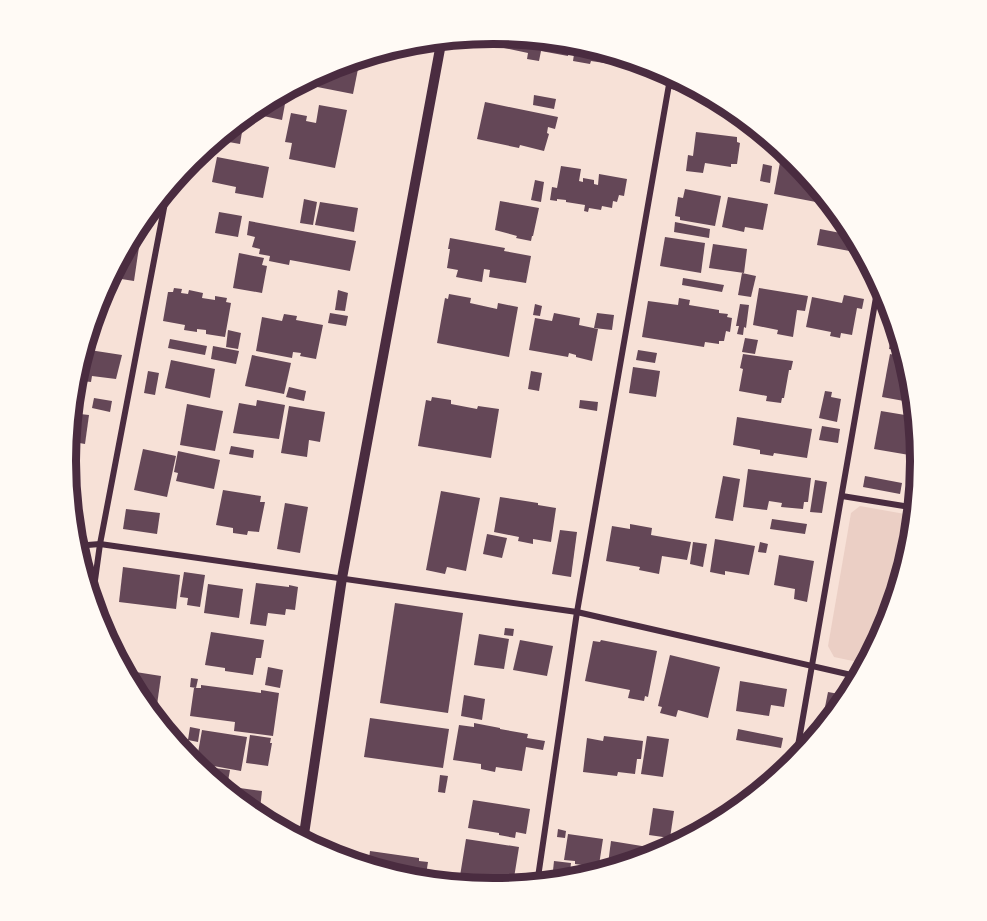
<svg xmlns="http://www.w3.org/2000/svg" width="987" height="921" viewBox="0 0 987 921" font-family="'Varela Round',sans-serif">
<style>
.green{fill:#ebcfc5}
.building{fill:#644757}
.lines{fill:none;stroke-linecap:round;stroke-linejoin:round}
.minor{stroke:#4a2c40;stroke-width:6}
.tertiary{stroke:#4a2c40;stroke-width:10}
.rim{fill:none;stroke:#4a2c40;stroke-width:8}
</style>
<rect width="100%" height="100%" fill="#f7e1d7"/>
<path class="green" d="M860 506 916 516 913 544 888 624 867 664 834 657 828 646 851 513Z"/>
<g class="building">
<path d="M502 34 571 41 568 56 541 51 539 61 527 59 528 53 499 47Z"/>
<path d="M576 41 632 58 631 62 618 60 617 65 591 61 590 64 573 61Z"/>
<path d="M345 61 359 64 353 94 302 84 303 80 330 65Z"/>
<path d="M281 92 287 93 282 120 250 113 251 109 256 105Z"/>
<path d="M534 95 556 99 554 109 533 105Z"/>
<path d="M485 102 558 117 555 129 548 127 547 133 549 134 544 151 520 145 519 148 477 139Z"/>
<path d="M319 105 347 110 335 168 289 159 292 143 285 142 291 113 307 116 306 121 316 123Z"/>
<path d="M245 114 240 144 223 141 225 130Z"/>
<path d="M696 132 737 137V142L740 143 737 164H731V167L705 163 703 173 686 171 688 155 693 156Z"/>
<path d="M196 154 203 156 201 167 187 165 188 163Z"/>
<path d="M217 157 269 167 263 198 235 193 236 187 212 182Z"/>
<path d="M781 157 798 161 819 187 816 202 774 194Z"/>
<path d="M763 164 772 166 770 183 760 181Z"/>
<path d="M561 166 581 169 579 181 583 182V178L594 180V184L598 185 599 174 627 179 624 196 619 195 617 202 613 201 612 208 602 206 601 210 589 208 588 212 584 211 585 205 566 202V200L557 199V201L550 200 552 187 557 188Z"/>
<path d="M535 180 544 182 541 202 531 200Z"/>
<path d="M685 189 721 196 715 226 680 220V217L675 216 678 197 683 198Z"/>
<path d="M728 197 768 204 763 230 745 227 744 232 722 227Z"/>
<path d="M304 199 317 202 313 225 300 223Z"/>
<path d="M500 201 539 208 533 236H532L531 241 516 238 517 236 495 230Z"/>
<path d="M320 202 358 208 354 232 315 225Z"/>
<path d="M219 212 242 216 238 237 215 233Z"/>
<path d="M249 221 356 241 350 271 290 260 289 265 269 261 270 256 259 254 260 249 252 247 255 237 247 235Z"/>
<path d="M675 222 710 229 709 238 674 232Z"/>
<path d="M820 229 856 236 857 239 855 252 817 245Z"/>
<path d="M665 237 705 243 701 273 660 266Z"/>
<path d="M450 238 505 248 504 251 531 256 526 283 489 277 490 270 484 269 482 282 456 277 458 270 447 268 450 249H448Z"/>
<path d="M713 244 747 249 744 273 709 268Z"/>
<path d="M127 245 139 247 134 281 115 278 119 259Z"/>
<path d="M239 253 264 258 262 265 267 266 262 293 233 288Z"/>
<path d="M742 273 756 276 751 297 738 295Z"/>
<path d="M683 278 724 285 722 292 682 285Z"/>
<path d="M174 288 182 289 181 293 188 294 189 290 203 293 202 298 215 300V296L227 298 226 302 231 303 225 337 206 334V330L197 329V332L184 330 185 325 163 321 168 292H173Z"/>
<path d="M759 288 808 296 805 311 797 310 793 337 777 334 778 330 753 325Z"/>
<path d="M338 290 348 293 345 311 335 310Z"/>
<path d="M449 294 471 298 470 303 497 309 498 303 518 307 509 357 437 343 445 298 448 299Z"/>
<path d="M844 295 864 299 862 309 857 308 852 335 841 333 840 338 830 336 831 332 806 327 812 297 842 303Z"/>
<path d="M679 298 690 300 689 305 719 310V313L728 314 727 317 732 318 730 332 726 331 724 341H719V344L705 342 704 347 642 337 648 301 678 305Z"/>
<path d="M535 304 542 306 540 316 533 315Z"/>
<path d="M740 304 749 305 746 328 744 327 743 335 737 334 739 326H736Z"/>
<path d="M330 313 348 316 346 326 328 323Z"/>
<path d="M554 313 580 318 579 325 598 329 592 361 576 357V355L569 353 568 357 529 350 535 318 552 321Z"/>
<path d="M597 313 614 315 612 330 594 328Z"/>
<path d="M284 314 297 316 296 320 323 325 316 359 300 356 301 353 293 352 292 358 256 351 262 317 282 321Z"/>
<path d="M893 324 897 325 905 351 889 349Z"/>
<path d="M228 330 241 333 238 349 226 347Z"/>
<path d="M745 338 758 340 755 354 742 352Z"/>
<path d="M170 339 207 346 205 355 168 348Z"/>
<path d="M213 346 239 351 236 364 211 359Z"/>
<path d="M83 349 122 355 116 379 92 376 91 382 74 380Z"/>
<path d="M638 350 657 353 655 363 636 360Z"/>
<path d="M743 354 793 361 791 370H789L784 398H782L781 403 766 401 767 396 739 391 743 369 740 368Z"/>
<path d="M890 354 907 358 910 369 904 401 882 397Z"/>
<path d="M252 355 291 363 284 394 245 386Z"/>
<path d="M171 360 215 369 210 398 165 388Z"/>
<path d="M633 367 660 371 656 397 629 393Z"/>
<path d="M148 371 159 373 155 395 144 393Z"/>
<path d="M531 371 542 373 539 391 528 389Z"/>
<path d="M289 387 306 391 304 401 286 397Z"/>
<path d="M825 391 832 392 831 397 841 399 837 422 819 418Z"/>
<path d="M432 397 451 400V404L477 409 478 406 499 409 491 458 418 446 426 400 431 401Z"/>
<path d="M94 398 112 401 110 412 92 408Z"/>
<path d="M257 400 285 405 279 439 233 433 239 403 256 406Z"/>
<path d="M580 400 598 402 597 411 579 408Z"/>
<path d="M187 404 223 411 215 451 180 445Z"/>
<path d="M289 406 325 412 320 442 309 440 307 457 281 453Z"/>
<path d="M881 411 917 417 921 457 874 449Z"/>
<path d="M71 413 89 415 85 444 68 441Z"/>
<path d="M737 417 812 429 807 458 774 453 773 456 760 454V450L733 445Z"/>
<path d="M822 426 840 429 838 443 819 440Z"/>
<path d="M231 446 254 450 253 458 229 454Z"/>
<path d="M143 449 176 456 167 497 134 490Z"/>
<path d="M178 451 220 460 214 489 176 481 178 473 174 472Z"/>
<path d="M748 469 811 478 808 502H804L803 509 781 507 782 503 769 501 767 510 743 507Z"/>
<path d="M723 476 740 479 733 521 715 518Z"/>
<path d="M865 476 902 483 900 494 863 487Z"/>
<path d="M815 480 827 482 822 513 810 512Z"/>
<path d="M223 490 261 496 260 502H265L259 532 248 531 247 535 233 533V528L216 525Z"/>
<path d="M441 491 480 498 466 571 447 567 445 574 426 570Z"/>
<path d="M500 497 538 503V505L556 508 551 542 533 539V544L518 541 519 537 494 532Z"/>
<path d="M285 503 308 507 300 553 277 549Z"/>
<path d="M126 509 160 513 157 534 123 529Z"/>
<path d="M772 519 807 524 805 534 770 529Z"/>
<path d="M630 524 652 528 651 535 691 542 687 560 662 556 659 574 639 570 640 567 606 561 612 526 630 529Z"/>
<path d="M560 530 577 532 571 577 552 574Z"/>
<path d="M487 534 507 538 502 558 483 554Z"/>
<path d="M715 539 755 546 749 575 725 571V575L710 572Z"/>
<path d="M693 542 707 544 703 567 690 564Z"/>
<path d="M760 542 768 544 766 553 758 552Z"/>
<path d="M779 555 814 561 807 602 794 599 795 589 774 585Z"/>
<path d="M123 567 180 575 176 609 119 602Z"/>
<path d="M184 572 205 575 200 607 187 605 188 598 180 597Z"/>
<path d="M256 583 289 587V585L298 587 295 610 286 609 285 615 268 613 266 626 250 624Z"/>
<path d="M208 584 243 589 239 618 204 613Z"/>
<path d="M395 603 463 613 448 713 380 703Z"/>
<path d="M505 628 514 629 513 636 504 635Z"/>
<path d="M211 632 264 640 261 658H256L253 675 225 671V668L205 665Z"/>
<path d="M479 634 509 639 504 669 474 665Z"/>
<path d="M520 640 553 646 547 676 513 670Z"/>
<path d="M601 640 657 651 648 697 645 696 644 701 628 698 630 690 585 681 593 641 600 642Z"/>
<path d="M670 655 720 667 708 718 678 710 676 717 660 713 662 707 658 706Z"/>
<path d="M268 667 283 670 280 688 265 685Z"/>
<path d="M123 670 161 676 157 705 142 702Z"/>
<path d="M191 678 198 679 196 688 190 687Z"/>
<path d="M740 681 787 689 784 707 771 705 769 716 736 711Z"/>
<path d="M201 685 261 693V690L279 693 273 736 234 731 235 722 190 716 194 688H201Z"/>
<path d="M828 692 850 696 825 728 821 727Z"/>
<path d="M464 695 485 699 482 720 461 716Z"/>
<path d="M370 718 449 729 443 768 364 757Z"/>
<path d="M474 723 500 728V729L528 734 527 738 545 741 543 750 526 747 522 771 496 767 495 772 481 769V764L453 760 459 725 474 727Z"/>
<path d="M190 727 200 729 198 742 188 740Z"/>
<path d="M738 729 783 738 781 748 736 740Z"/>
<path d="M202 730 247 737 241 771 208 765 207 767 230 770 228 781 209 778 192 763 196 764Z"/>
<path d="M250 735 271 738 270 743H272L268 766 246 763Z"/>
<path d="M604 736 643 741 641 759H637L635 774 618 772 617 776 583 772 587 738 603 741Z"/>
<path d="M647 736 669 739 663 777 641 774Z"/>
<path d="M440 775 448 776 445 793 438 792Z"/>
<path d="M218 785 262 791 259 818 256 816Z"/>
<path d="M473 800 530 809 526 834 516 832 515 838 499 835V833L468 828Z"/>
<path d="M653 808 674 811 670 838 649 835Z"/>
<path d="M558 829 566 831 565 838 557 837Z"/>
<path d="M568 834 603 839 599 865 596 864V867L575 864V861L564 860Z"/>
<path d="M466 839 519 847 513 884 501 882V887H486L487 880 460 876Z"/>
<path d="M611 841 648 847 646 859 623 866 608 864Z"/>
<path d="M370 851 419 858V861L428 862 425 881 410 880 368 867Z"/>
<path d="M554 861 571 863 569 881 552 880Z"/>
<path d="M436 876 458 879 457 884 435 882Z"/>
</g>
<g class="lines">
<g class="minor">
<path d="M669 85 723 101"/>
<path d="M842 496 916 508"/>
<path d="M75 546 100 544 577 612 860 677"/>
<path d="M92 602 100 544 168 187"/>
<path d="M795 763 879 280"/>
<path d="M537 884 577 612 671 73"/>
</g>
<path class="tertiary" d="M303 841 342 578 442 38"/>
</g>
<path d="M0 0H987V921H0ZM76 461a417 417 0 1 1 834 0a417 417 0 1 1-834 0Z" fill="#fffaf5" fill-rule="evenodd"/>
<path class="rim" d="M76 461a417 417 0 1 1 834 0a417 417 0 1 1-834 0Z"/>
</svg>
